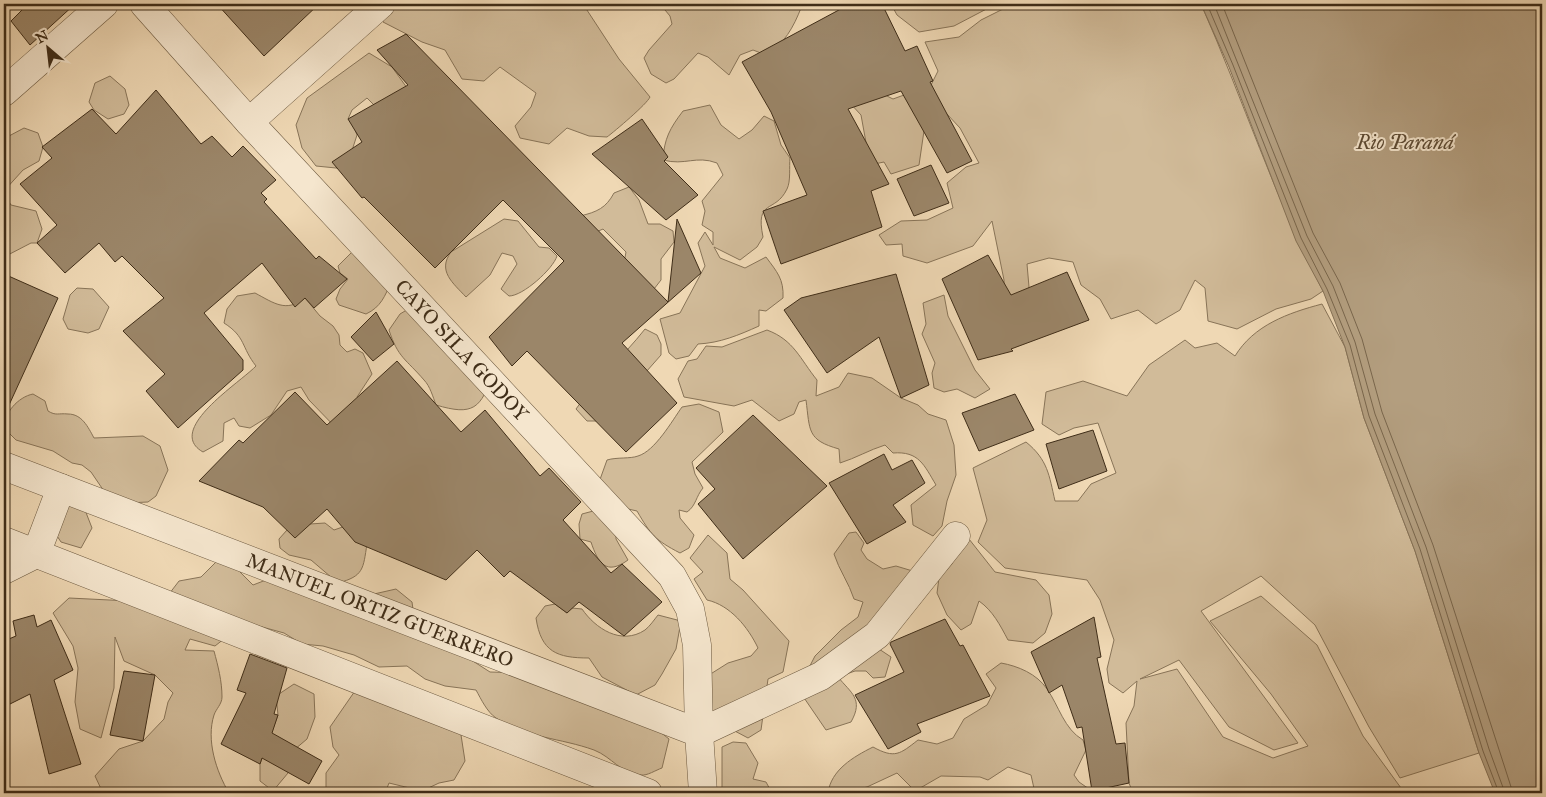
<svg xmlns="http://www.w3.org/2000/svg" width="1546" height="797" viewBox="0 0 1546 797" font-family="'IM FELL Great Primer',serif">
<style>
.green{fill:#d1bb99;stroke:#887458}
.water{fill:#b39e7f;stroke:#857156}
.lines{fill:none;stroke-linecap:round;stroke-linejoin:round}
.shore{stroke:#79664c;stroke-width:1}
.building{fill:#9b8669;stroke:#3f2d18}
.minor-casing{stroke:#6b583f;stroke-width:29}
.tertiary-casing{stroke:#6b583f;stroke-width:29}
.minor{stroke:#f5e6ce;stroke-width:28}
.tertiary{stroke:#f5e6ce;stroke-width:28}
.labels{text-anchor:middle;stroke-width:4;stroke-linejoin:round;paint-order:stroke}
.street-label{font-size:20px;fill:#3f2d18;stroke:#f5e6ce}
.water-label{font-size:21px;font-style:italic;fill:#5c4932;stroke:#f5e6ce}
</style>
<rect width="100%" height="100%" fill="#efd8b4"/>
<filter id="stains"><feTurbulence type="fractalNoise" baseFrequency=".004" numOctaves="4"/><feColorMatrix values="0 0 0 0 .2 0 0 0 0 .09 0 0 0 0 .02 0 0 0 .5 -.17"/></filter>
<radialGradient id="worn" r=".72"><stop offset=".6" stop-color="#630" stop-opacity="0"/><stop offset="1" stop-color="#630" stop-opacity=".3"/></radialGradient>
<g class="green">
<path d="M386 4H583L619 59 650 97C647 104 615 131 607 137L589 136 567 128 549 144 520 138 515 126 531 107 536 93 500 67 484 81 462 79 445 50 422 42 383 22Z"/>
<path d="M660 4H797L801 8C794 26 784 45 766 55L753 50 740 55 729 75 708 57 698 53 674 79 666 83 651 74 644 58 649 50 672 24 670 16Z"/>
<path d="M891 4H996L954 26 919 32 897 15Z"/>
<path d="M1013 4H1201C1243 99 1275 199 1323 291L1311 299 1276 309 1237 329 1208 321 1205 288 1195 280 1180 310 1156 324 1138 310 1111 319 1100 299 1081 285 1073 262 1049 258 1027 264 1029 287 1019 334 1004 325V280L992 221 973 246 927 263 903 256 902 244 886 245 879 235 901 221 927 220 953 208 947 183 966 167 979 163 960 128 946 113 925 124 919 165 891 174 884 162 826 174 867 148 861 115 849 102 877 91 893 99 904 95 925 97 938 71 925 42 959 37 981 20Z"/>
<path d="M369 53 392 67 410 92 381 112 367 98 352 110 348 119 352 121 357 135 346 169 316 166 302 148 296 125 307 98Z"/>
<path d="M110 76 125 89 129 105 124 114 108 119 94 110 89 102 95 83Z"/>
<path d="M710 105 721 125 739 139 752 130 764 116 774 121 781 145 790 158C789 167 791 181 787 189 775 214 755 198 763 237L757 247 740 260 714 247 720 258 745 268 766 257C777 272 784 279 783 298L766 311 759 310V326C739 335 720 343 698 344L689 356 676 359 669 353 660 319 680 313 705 266 698 243 705 232 713 245V232L702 225 705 211 702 201 723 175 717 163C696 155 685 166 663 160 664 139 670 128 683 111Z"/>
<path d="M24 128 38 133 43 147 39 161 23 170 4 191V142L9 136Z"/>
<path d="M629 187 639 200 648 224H660L673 231 674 242 661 259V280L654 289 623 268 626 252 603 229 585 237 580 216C597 212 606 208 614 193Z"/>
<path d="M4 194 11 205 36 211 42 229 37 243H31L4 257Z"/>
<path d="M504 219 518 221 539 247 549 248 557 256C553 269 523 296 509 296L501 289 517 264 513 256 502 253 490 275 466 297C453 283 437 271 451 252Z"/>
<path d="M355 249 391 282C385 296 381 307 366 314L339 305 336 299 340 289 348 279 340 273 338 266Z"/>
<path d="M77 288 93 289 109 307 99 329 88 333 68 329 63 319 70 295Z"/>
<path d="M255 293C274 303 286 313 305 298L320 316 333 326 339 335 340 345 347 352 355 349 363 353 372 374 357 397 374 414 339 431 309 400 301 387 287 391 271 415 250 428 239 426 234 418 224 423 223 441 203 452C164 430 241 382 256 366 241 347 246 337 224 323L227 309 237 296Z"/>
<path d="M944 295 948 316 975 370 990 389 975 398 957 389 944 392 934 388 932 373 935 363 922 334 926 324 923 303Z"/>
<path d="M425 299 493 373C481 409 473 416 436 405 433 397 430 386 424 380 406 359 398 358 389 330L400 314Z"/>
<path d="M1322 304 1345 347 1364 418 1415 551 1479 753 1400 778 1369 727 1315 625 1261 576 1201 611 1298 743 1274 750 1229 727 1179 660 1140 679 1177 669 1223 737 1273 758 1308 746 1271 694 1210 621 1261 596 1317 645 1363 736 1401 788 1436 793H1133L1129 783 1126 723 1134 706 1137 681 1123 693 1109 683 1107 669 1114 640 1100 600 1087 580 1005 568 978 542 987 520 973 468 1026 442C1048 460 1049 475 1055 501H1078L1091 484 1116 473 1098 423 1074 428 1059 435 1042 424 1046 392 1083 381 1127 396 1149 365 1185 340 1195 348 1217 343 1235 356C1254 325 1288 313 1322 304Z"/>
<path d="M645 329 657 335 661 344V355L646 372 611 421H587L576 409C596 380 623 357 645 329Z"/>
<path d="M767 330C794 340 800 359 817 380L816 396 839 387 848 373 872 378 901 398 918 405 928 414 946 420 954 445 956 475 947 501 942 526 933 536 913 525 911 505 936 485C924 465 919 451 893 453L885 445C869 450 856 458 840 463L839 449C807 440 810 431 806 400L799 402 794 414 779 421 752 400 734 406 684 397 678 379 688 361 697 359 706 346 722 347Z"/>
<path d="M33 394 45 401 48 411C56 416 58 413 68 414 82 414 88 427 94 438L143 436 160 446 168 470 156 496 148 502 126 503 108 497 91 472 82 465 72 463 53 451 16 440 4 428C4 413 18 397 33 394Z"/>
<path d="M699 404 719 412 723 432 692 462 695 474 703 488C696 496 696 506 687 512L679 510 680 518 694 535 689 548 680 553C655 540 651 535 637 511L606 504 598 485 607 460C617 457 630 459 638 456 655 451 672 421 682 407Z"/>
<path d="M70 505 85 510 92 528 81 548 61 542 48 522Z"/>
<path d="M597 510 616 528V539L628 560C606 576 598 563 591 542L580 539 579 524 582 514Z"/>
<path d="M325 523 334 530 354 523 367 544C363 569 364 576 338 583L311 560 289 555 280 548 279 539 287 530 302 531 310 524Z"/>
<path d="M856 532 864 543 861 550 867 559 883 569 896 566 916 572 876 647 891 657 885 677 873 678 866 671H855L838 677C851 693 864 699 851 722L826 730 798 689 815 656 841 630 858 617 863 602 854 599C849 583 839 570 834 554L849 533Z"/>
<path d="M708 535 727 553 730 579 743 590 789 641 783 672 768 679 761 730 748 738 716 721 707 713 709 675 728 663 751 656 758 648C748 627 730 605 707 600L694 579 703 572 690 558Z"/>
<path d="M969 539 995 572 1036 580 1049 595 1052 614 1045 633 1033 643 1008 640C1000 625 993 611 979 601L971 624 961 630 947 615 937 593 939 578 952 564 957 551Z"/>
<path d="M221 557 233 565 253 585 266 580 374 594 396 589 412 602 415 624 490 672 525 673 649 723 669 739 662 768C656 770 647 776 641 775 621 774 612 757 594 750 561 738 526 738 496 718 487 712 481 699 476 690L445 686 425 679 407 666 379 667 354 655 323 646 302 644 284 633 255 625 234 631 215 646 190 639 185 650 214 651C218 666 222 681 222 697 222 704 216 709 214 715 206 740 216 771 229 793H103L95 776 119 749 143 741 164 719 168 702 173 693 155 675 124 661 115 637 114 688 101 738 80 729 75 702 78 668 73 646 53 613 69 598 150 602 166 598 179 581 201 577Z"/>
<path d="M555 604 567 613 572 608 582 609C595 628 621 646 645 630 650 626 654 620 658 615L681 621 676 649 662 674 655 685 636 695 602 677 589 658C557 658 541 652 536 618L545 606Z"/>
<path d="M1001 663C1018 666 1037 674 1047 689 1059 706 1064 729 1083 740L1086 750 1074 775 1079 782 1092 791 1112 787 1114 793H1035L1031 775 1008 767 988 780 980 777 941 776 915 791 897 773 867 787 849 791V793H828C831 770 853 757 873 747 895 759 900 754 918 740L937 744 953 738 964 719 987 705 996 688 986 674Z"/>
<path d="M294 684 314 694 315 717 307 739 294 750 288 773 273 791 260 781V764L278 715 276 696Z"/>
<path d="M357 688 453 715 461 735 465 761 454 780 439 783 422 791 389 783 385 793H321L326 790V773L339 755 333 747 330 727Z"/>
<path d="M733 742 746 743 758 763 753 779 766 782 772 793H726L722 787V747Z"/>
</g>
<path class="water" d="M1201 4H1542V793H1495L1479 753 1415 551 1364 418 1345 347 1323 291 1296 241 1229 67Z"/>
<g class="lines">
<g class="shore">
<path d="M1207 4 1233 65 1301 238 1327 289 1350 345 1369 416 1420 549 1483 751 1499 793"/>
<path d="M1214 4 1307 236 1333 286 1355 342 1375 414 1426 547 1489 749 1505 793"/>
<path d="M1222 4 1313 233 1340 283 1362 339 1382 412 1433 545 1513 793"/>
</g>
</g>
<g class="building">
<path d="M28 4H75L30 45 11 21Z"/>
<path d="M217 4H319L264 56Z"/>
<path d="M850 4H882L905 51 917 46 933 81 930 82 972 161 947 173 901 91 848 109 889 184 871 191 882 227 781 264 763 211 807 195 771 112 742 62Z"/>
<path d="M406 34 668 302 677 219 701 273 622 343 677 403 626 452 527 351 512 366 489 337 564 261 503 200 435 268 364 197 362 198 332 162 362 142 348 119 408 85 377 50Z"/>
<path d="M156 90 201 144 212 136 232 157 243 146 276 180 261 193 267 199 264 202 316 259 319 256 347 279 314 308 305 298 295 307 262 263 204 313 243 360V370L178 428 146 391 165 374 123 331 164 298 122 256 115 262 99 243 65 273 37 243 57 225 20 184 52 158 42 147 92 109 116 134Z"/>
<path d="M642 119 668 157 664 161 698 195 666 220 592 154Z"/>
<path d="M931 165 949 203 914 216 897 179Z"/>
<path d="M988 255 1011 295 1067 272 1089 320 1011 349 1013 351 978 360 942 279Z"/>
<path d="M4 274 58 298 4 416Z"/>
<path d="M896 274 929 385 901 398 879 337 827 373 784 310 801 298Z"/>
<path d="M376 312 394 344 373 361 351 337Z"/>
<path d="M397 361 461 432 485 410 540 476 549 468 581 502 563 520 611 573 622 564 662 602 624 636 579 602 567 613 510 571 504 577 477 550 446 580 355 542 327 509 295 538 263 507 199 481 239 440 243 443 295 392 327 425Z"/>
<path d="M1015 394 1034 430 979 451 962 413Z"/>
<path d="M753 415 827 486 743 559 698 504 715 489 696 468Z"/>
<path d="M1093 430 1107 471 1059 489 1046 444Z"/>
<path d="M884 454 892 470 912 460 925 483 893 505 906 522 867 544 829 483Z"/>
<path d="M34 615 37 627 51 620 73 670 54 680 81 764 49 774 30 694 4 707V641L16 636 13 621Z"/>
<path d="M1094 617 1101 657 1097 658 1116 744 1125 743 1129 783 1092 791 1082 727 1077 728 1062 685 1049 693 1031 652Z"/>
<path d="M945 619 960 646 963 645 990 696 917 724 921 732 888 749 855 695 904 672 890 644 891 642Z"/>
<path d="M250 654 287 668 274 714 278 715 272 733 322 761 309 784 262 758 260 764 221 744 246 693 237 690Z"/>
<path d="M124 671 155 675 143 741 110 735Z"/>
</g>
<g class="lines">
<defs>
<g id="minor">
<path d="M144 4 249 122 672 576 690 609 697 645 699 733 821 676 877 635 956 536"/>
<path d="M4 92 104 4"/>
<path d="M249 122 381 4"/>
<path d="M4 570 36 554 61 488"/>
</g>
<g id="tertiary">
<path d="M4 466 699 733 703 793"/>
<path d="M4 541 648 793"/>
</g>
</defs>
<use href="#minor" class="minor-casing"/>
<use href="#tertiary" class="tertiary-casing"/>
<use href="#minor" class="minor"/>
<use href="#tertiary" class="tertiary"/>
</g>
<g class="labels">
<g class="street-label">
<text transform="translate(462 350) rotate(47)" y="7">CAYO SILA GODOY</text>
<text transform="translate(380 610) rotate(21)" y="7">MANUEL ORTIZ GUERRERO</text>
</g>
<g class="water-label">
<text x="1405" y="149">Rio Paraná</text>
</g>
</g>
<rect width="1546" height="797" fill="none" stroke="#efd8b4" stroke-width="20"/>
<rect x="5" y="5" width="1536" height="787" fill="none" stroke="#3f2d18" stroke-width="2.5"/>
<rect x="10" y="10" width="1526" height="777" fill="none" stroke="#3f2d18"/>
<g transform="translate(48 48) rotate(332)" stroke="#f5e6ce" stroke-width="4" paint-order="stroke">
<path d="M0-4L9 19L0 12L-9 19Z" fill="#3f2d18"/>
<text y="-8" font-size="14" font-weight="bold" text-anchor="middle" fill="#3f2d18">N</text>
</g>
<rect width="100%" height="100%" filter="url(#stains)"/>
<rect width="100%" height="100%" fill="url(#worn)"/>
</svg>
